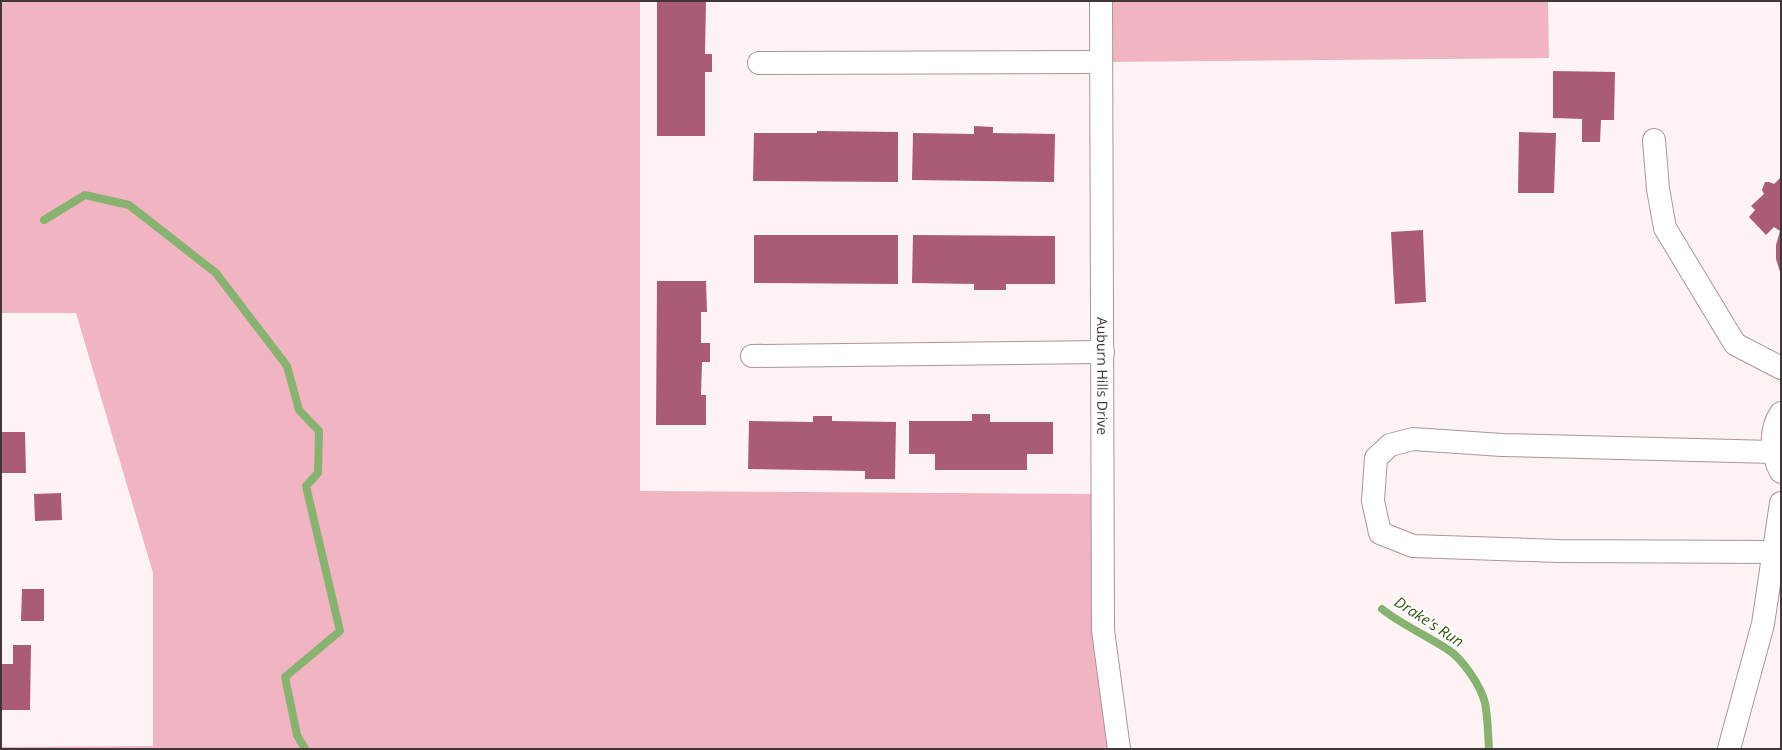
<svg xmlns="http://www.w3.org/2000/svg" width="1782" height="750" viewBox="0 0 1782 750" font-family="'Open Sans',sans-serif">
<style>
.green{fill:#f0b4c3}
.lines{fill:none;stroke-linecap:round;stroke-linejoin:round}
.stream{stroke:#88b26f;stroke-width:8}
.building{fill:#a95c72}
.minor-casing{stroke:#aa959a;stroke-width:24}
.minor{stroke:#fff;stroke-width:22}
.labels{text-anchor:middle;stroke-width:4;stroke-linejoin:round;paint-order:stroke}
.street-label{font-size:14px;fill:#3f3638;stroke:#fff}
.water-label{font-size:15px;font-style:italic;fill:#305711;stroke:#fff}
</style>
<rect width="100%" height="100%" fill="#fdf3f5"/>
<g class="green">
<path d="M1 1H640V491L1103 494 1119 749H1V747L153 746V573L76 313H1Z"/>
<path d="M1101 1H1548L1549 58 1101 62Z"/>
</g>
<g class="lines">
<g class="stream">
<path d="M44 220 85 195 129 205 216 273 287 366 299 410 319 431 318 473 306 486 340 631 285 677 297 735 305 749"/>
<path d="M1382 609C1402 625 1426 635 1447 649 1462 658 1481 686 1485 703 1488 718 1488 734 1489 749"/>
</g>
</g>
<g class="building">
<path d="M657 1H706L705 54H712V72H705V136H657Z"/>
<path d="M1553 71 1615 72 1614 120H1601L1600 142H1582V119L1553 118Z"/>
<path d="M974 126 993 127V133L1055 134 1054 182 912 180 913 133 974 134Z"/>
<path d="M817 131 898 132V182L753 181 754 133H817Z"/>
<path d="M1519 132 1556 133 1554 193H1518Z"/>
<path d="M1781 177V275L1776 259V245L1780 231 1774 227 1766 235 1749 217 1755 210 1751 206 1764 194 1762 190 1765 182H1769L1774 184Z"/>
<path d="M1423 230 1426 302 1395 304 1391 232Z"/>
<path d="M754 235H898V284L754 283Z"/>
<path d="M913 235 1055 236V284H1006V290H974V284L912 283Z"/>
<path d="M657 281H706L707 312H701V343H710V362H702L701 395H706V425H656Z"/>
<path d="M972 414H990V422H1053V454H1027V470H935V454H909V421H972Z"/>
<path d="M813 416H832V421L896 422 895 479H865V471L748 469 749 421 813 422Z"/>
<path d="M1 432H25L26 473H1Z"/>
<path d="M61 493 62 520 35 521 34 494Z"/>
<path d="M22 589H44V621H21Z"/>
<path d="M13 645H31L30 710H1V664H13Z"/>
</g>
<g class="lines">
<defs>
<g id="minor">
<path id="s1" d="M1101 1 1103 630 1119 749"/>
<path d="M759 63 1101 62"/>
<path d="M1654 140 1658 189 1665 228 1735 344 1781 368"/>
<path d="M752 356 1103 352"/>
<path d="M1781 413C1769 430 1771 454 1781 472"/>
<path d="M1773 452 1502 445 1413 439 1390 445 1376 458 1373 501 1380 533 1413 546 1559 551 1774 552"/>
<path d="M1729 749 1763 624 1781 503"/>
</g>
</defs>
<use href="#minor" class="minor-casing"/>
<use href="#minor" class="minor"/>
</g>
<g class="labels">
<g class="street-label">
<text dy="5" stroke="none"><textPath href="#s1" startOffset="375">Auburn Hills Drive</textPath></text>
</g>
<g class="water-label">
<text transform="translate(1429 622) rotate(33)" y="5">Drake's Run</text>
</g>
</g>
<rect width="1782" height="750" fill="none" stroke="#3f3638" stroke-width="4"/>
</svg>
